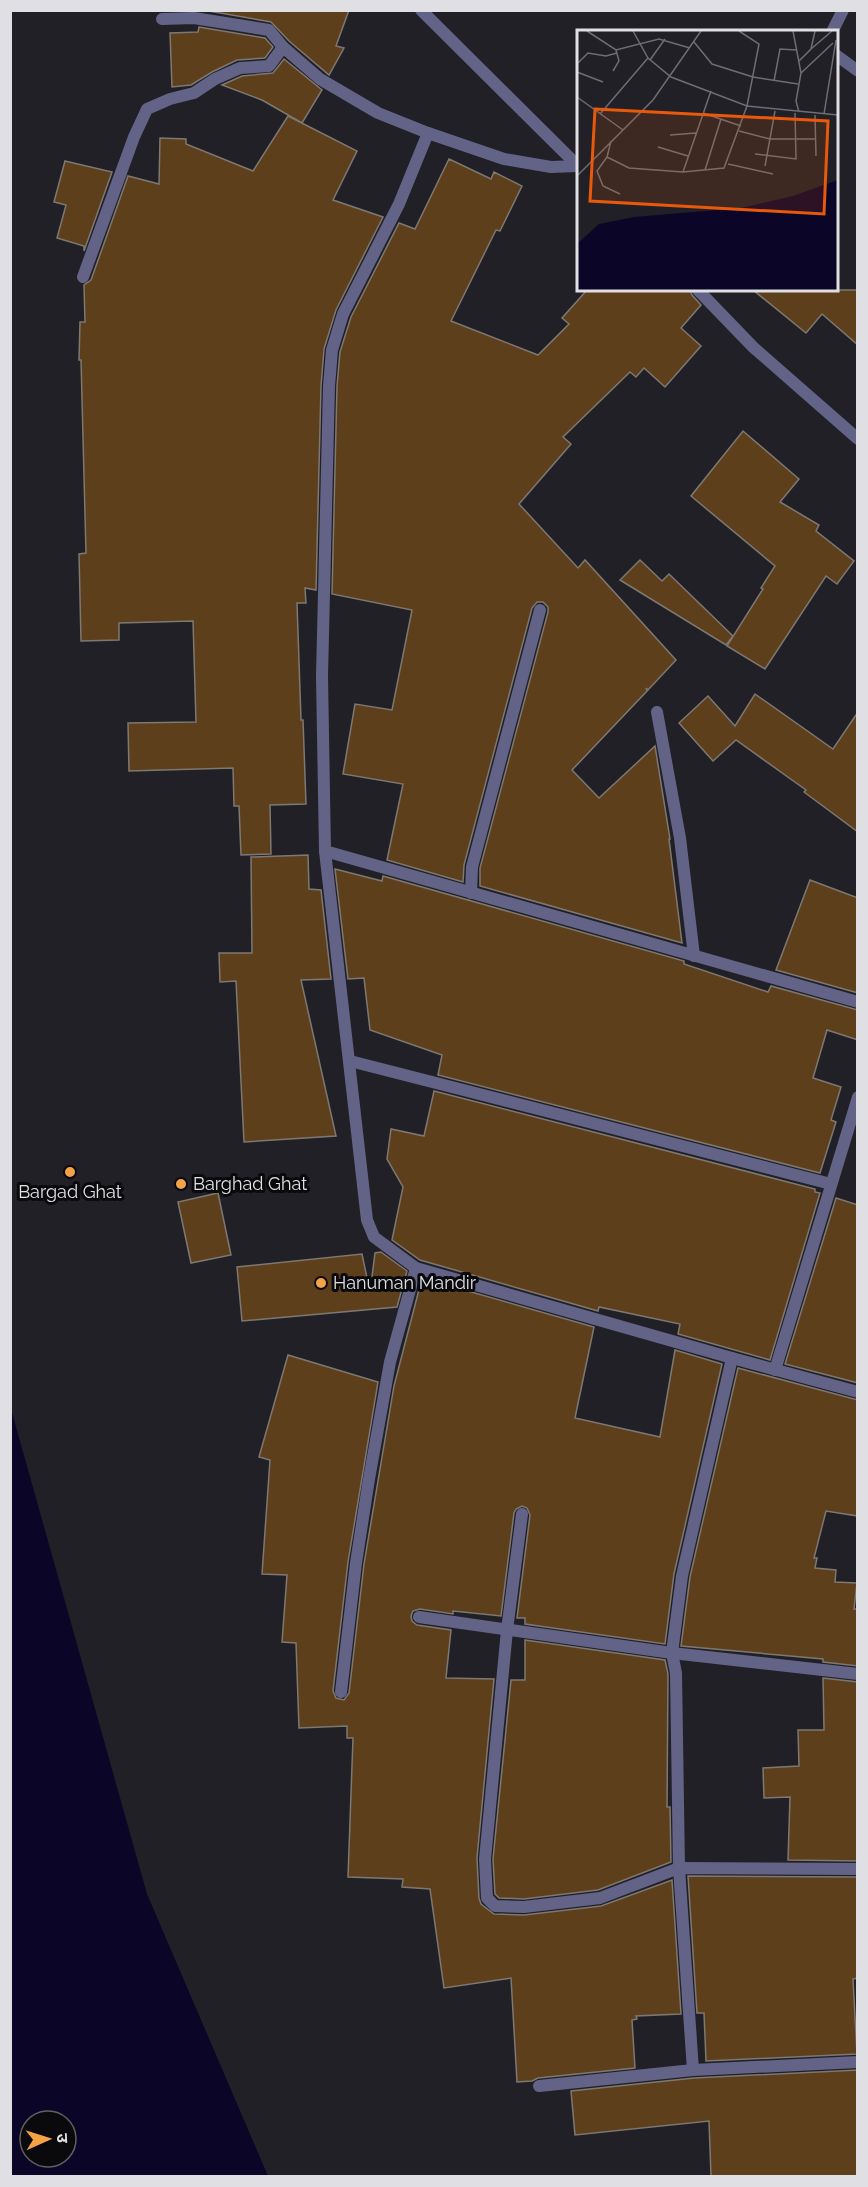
<svg xmlns="http://www.w3.org/2000/svg" width="868" height="2187" viewBox="0 0 868 2187" font-family="Raleway,'Noto Sans Devanagari',sans-serif">
<style>
.water{fill:#0b0628;fill-rule:evenodd}
.building{fill:#5e3f1b;stroke:#7e7873;stroke-width:1.5}
.lines{fill:none;stroke-linecap:round;stroke-linejoin:round}
.minor{stroke:#636388;stroke-width:12}
.poi-dot{fill:#f4a344;stroke:#0a0a0d;stroke-width:2}
.labels{text-anchor:middle;stroke-width:6;stroke-linejoin:round;paint-order:stroke}
.poi-label{font-size:18px;fill:#e0e0e4;stroke:#0a0a0d;text-anchor:start}
.inset-road{fill:none;stroke:#6d6d72;stroke-width:1.5}
.view{fill:#e8590c;fill-opacity:0.15;stroke:#e8590c;stroke-width:3}
.inset-edge{fill:none;stroke:#e0e0e4;stroke-width:3}
</style>
<rect width="100%" height="100%" fill="#202026"/>
<path class="water" d="M11 1409 147 1894 268 2176H11ZM30 2121H66V2157H30Z"/>
<g class="building">
<path d="M203 10H349L336 46 344 48 329 75 289 41 271 22Z"/>
<path d="M199 27 265 38 273 47 265 58 237 60 212 72 191 85 172 87 170 33 198 32Z"/>
<path d="M284 59 322 90 302 123 262 100 222 85 242 76 273 73Z"/>
<path d="M288 116 357 151 333 200 383 217 336 310 324 349 321 386 316 590 305 588 306 603H297L301 720H303L306 804 270 805 271 854 241 855 239 806H234L233 768 129 771 128 723 196 722 193 621 119 623V640L81 641 79 554 86 553 81 360H79L80 322H85L84 285 91 280 128 176 159 184 160 138 186 139V144L253 171Z"/>
<path d="M449 159 491 179 494 172 522 186 500 231 496 230 451 321 538 355 569 324 562 318 587 290H690L692 295 701 305 681 328 701 346 665 387 644 368 636 377 630 372 563 437 571 444 519 504 578 568 585 560 676 660 648 690 646 688 647 691 572 770 599 798 655 746 670 839H669L682 943 480 886V868L548 612V607L543 602H537L532 608 464 865 463 882 387 860 403 784 343 774 355 704 392 710 412 610 332 594 337 386 340 352 351 317 399 223 415 229Z"/>
<path d="M65 161 112 172 84 251V246L57 238 66 205 54 202Z"/>
<path d="M753 290H858V345L822 314 806 333Z"/>
<path d="M743 431 799 479 780 502 819 525 816 531 854 561 837 584 826 576 765 669 727 646 763 589 761 588 775 566 691 496Z"/>
<path d="M640 560 662 581 669 574 733 636 726 645 620 580Z"/>
<path d="M755 694 833 749 858 712V832L804 792 806 790 736 740 713 761 679 723 708 696 735 726Z"/>
<path d="M308 855 309 889 321 890 331 979 301 980 336 1136 244 1142 236 981 220 982 219 953H252L251 857Z"/>
<path d="M335 869 382 881 383 876 684 961V964L768 992 771 986 858 1010V1040L827 1030 813 1078 841 1087 831 1120 836 1122 820 1173 438 1075 442 1055 370 1030 364 978 348 979Z"/>
<path d="M810 880 858 898V993L776 970Z"/>
<path d="M434 1091 815 1189V1192L820 1193 770 1360 678 1334 680 1324 599 1307 598 1311 420 1260 392 1240 403 1187 387 1159 391 1129 424 1136Z"/>
<path d="M218 1193 231 1255 191 1263 178 1202Z"/>
<path d="M836 1198 858 1205V1383L785 1364Z"/>
<path d="M381 1252 407 1271 397 1307 242 1321 237 1267 362 1254 370 1292 375 1253Z"/>
<path d="M422 1278 594 1327 575 1418 660 1437 675 1350 722 1364 674 1574 665 1644 525 1624V1618H517L530 1515 527 1508 522 1506 516 1509 514 1513 501 1616 453 1611V1614L420 1609 413 1611 411 1616 412 1621 417 1625 451 1630 446 1678 494 1679 477 1858 479 1898 481 1904 494 1914 524 1915 601 1906 672 1880 681 2014 636 2016 637 2019 632 2020 635 2068 538 2078 532 2081 517 2082 511 1978 444 1988 430 1889 402 1887 403 1879 348 1877 353 1738H347V1726L299 1728 296 1643 282 1642 287 1575 262 1574 270 1460 259 1457 288 1355 378 1382 348 1562 333 1691 336 1698 344 1700 349 1693 364 1564 394 1386Z"/>
<path d="M738 1368 858 1400V1516L826 1511 814 1558H817L815 1568 836 1570 835 1582 857 1583 854 1609H858V1666L823 1662V1659L681 1646 690 1577Z"/>
<path d="M525 1640 665 1660 668 1674 667 1807H670L671 1862 598 1890 524 1899 499 1898 495 1894 493 1859 511 1680H525Z"/>
<path d="M823 1678 858 1682V1861L788 1860 790 1797 764 1798 763 1768 799 1766 798 1730H824Z"/>
<path d="M688 1876 858 1877V1978L853 1979 857 2054 706 2061 704 2013H697Z"/>
<path d="M858 2070V2176H711L709 2121 575 2135 571 2091 694 2078Z"/>
</g>
<g class="lines">
<g class="minor">
<path d="M421 10 578 166"/>
<path d="M162 19 194 18 269 30 283 47"/>
<path d="M832 32 843 10"/>
<path d="M836 55 858 71"/>
<path d="M578 166 551 167 504 159 428 133 399 204 343 314 332 350 329 386 322 676 325 851 367 1220 374 1237 416 1268 732 1358 858 1392"/>
<path d="M83 277 134 137 147 109 170 99 194 93 215 79 240 68 269 66 283 47 320 79 378 113 428 133"/>
<path d="M698 290 753 347 858 439"/>
<path d="M657 712 680 838 694 956"/>
<path d="M325 851 858 1002"/>
<path d="M471 893 472 867 540 610"/>
<path d="M350 1061 831 1184"/>
<path d="M775 1370 858 1097"/>
<path d="M522 1514 507 1630 485 1859 487 1898 495 1906 524 1907 600 1898 679 1868 858 1869"/>
<path d="M419 1617 672 1653 858 1674"/>
<path d="M341 1692 356 1563 369 1479 390 1362 416 1268"/>
<path d="M693 2070 679 1868 676 1673 672 1653 682 1576 732 1358"/>
<path d="M539 2086 693 2070 858 2062"/>
</g>
</g>
<g class="poi-dot">
<circle cx="70" cy="1172" r="6"/>
<circle cx="181" cy="1184" r="6"/>
<circle cx="321" cy="1283" r="6"/>
</g>
<g class="labels">
<g class="poi-label">
<text x="193" y="1190">Barghad Ghat</text>
<text x="70" y="1198" text-anchor="middle">Bargad Ghat</text>
<text x="333" y="1289">Hanuman Mandir</text>
</g>
</g>
<g transform="translate(577 30)">
<rect width="261" height="261" fill="#202026"/>
<path d="M261 150V260H0V214L22 194 57 187 164 178 216 166Z" fill="#0b0628"/>
<path class="inset-road" d="M10 1 39 20 82 9 113 18M56 1 71 28 94 47 170 76 261 85M216 1 224 43 219 71 222 82M117 12 135 34 176 47 221 54M234 19 255 1M73 30 88 9M222 31 234 19 238 1M1 33 11 23 29 26 40 23M36 41 42 31 39 20M0 42 26 52M224 43 256 13M197 51 203 19 219 20M0 67 46 100M126 83 164 96M23 84 71 28M247 84 259 10M238 85 239 126M162 101 193 109H238M93 105 119 103M34 111 30 127 52 138 106 142 147 138 170 76 182 14 162 1M81 117 111 126M178 124 219 129 218 83M30 127 20 141 26 156 43 164M151 134 196 144M188 136 198 81M128 140 144 89M106 142 134 61M0 146 76 70 124 1"/>
<path class="view" d="M18 79 251 91 247 184 13 171Z"/>
<rect width="261" height="261" class="inset-edge"/>
</g>
<rect width="868" height="2187" fill="none" stroke="#e0e0e4" stroke-width="24"/>
<g transform="translate(48 2139) rotate(87)"><circle r="28" fill="#0a0a0d" stroke="#606063" stroke-width="1.5"/>
<path d="M0-4.5L10 22L0 15L-10 22Z" fill="#f4a344"/>
<text y="-9" font-size="16" font-weight="bold" text-anchor="middle" fill="#e0e0e4">उ</text>
</g>
</svg>
